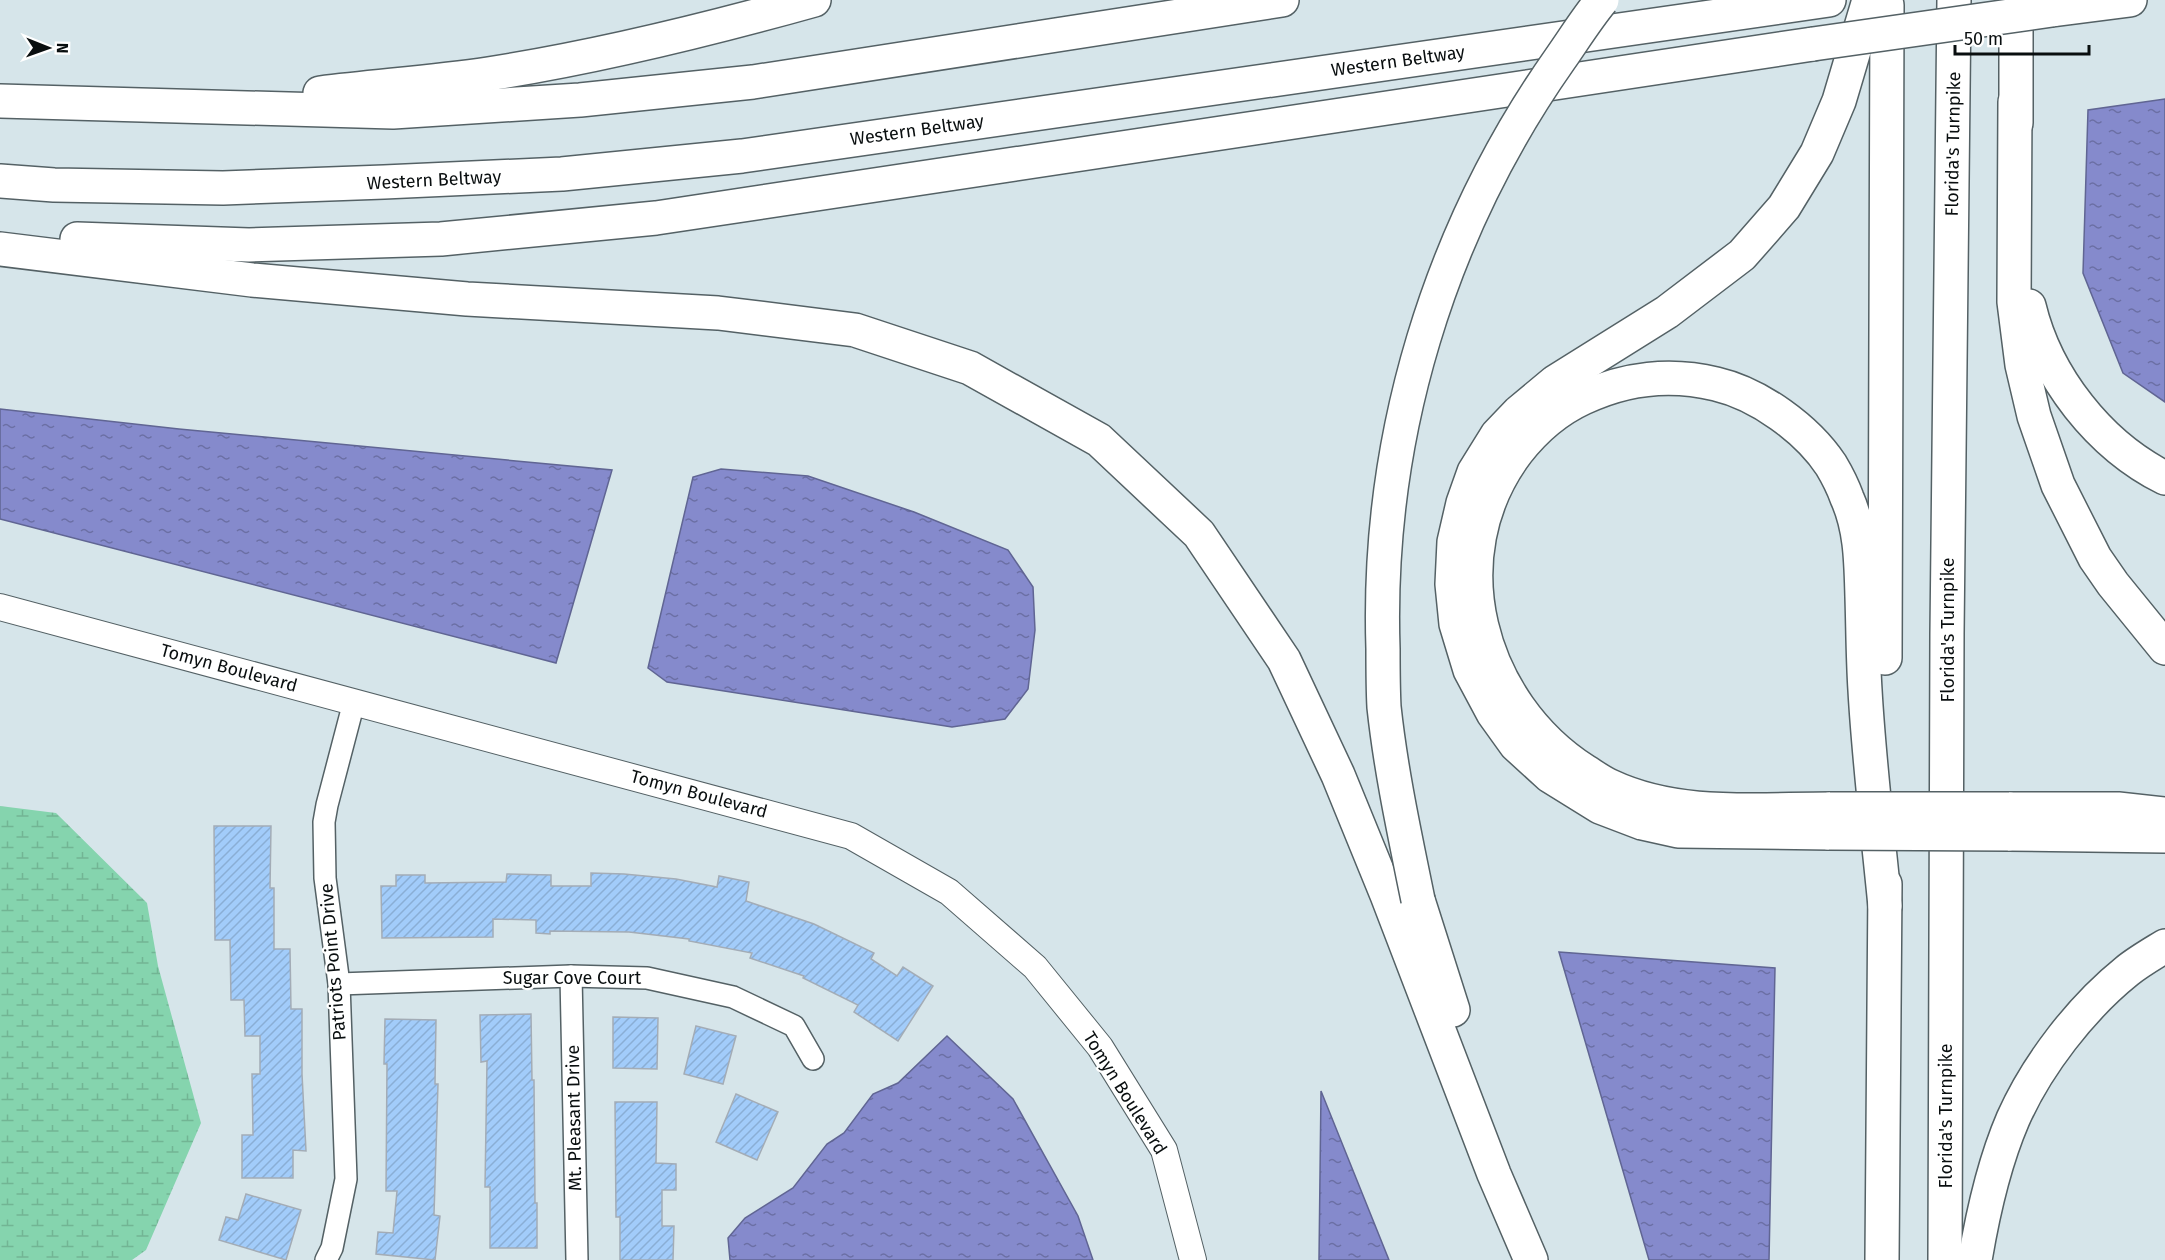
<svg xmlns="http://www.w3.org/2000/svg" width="2165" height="1260" viewBox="0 0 2165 1260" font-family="'Fira Sans',sans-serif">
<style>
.wetland{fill:url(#wetland-marsh)}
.water{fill:url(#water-ripples);stroke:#606593;stroke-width:1.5}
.building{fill:url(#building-hatch);stroke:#a3acb6;stroke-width:1.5}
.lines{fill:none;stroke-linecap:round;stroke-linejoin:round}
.minor-casing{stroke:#546165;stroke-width:24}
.tertiary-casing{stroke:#546165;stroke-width:28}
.motorway-casing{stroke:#546165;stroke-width:36}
.minor{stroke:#fff;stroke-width:21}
.tertiary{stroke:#fff;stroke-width:26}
.motorway{stroke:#fff;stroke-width:33}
.motorway-bridge-casing{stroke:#546165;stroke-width:36;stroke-linecap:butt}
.motorway-bridge{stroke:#fff;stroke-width:33}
.labels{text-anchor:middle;stroke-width:4.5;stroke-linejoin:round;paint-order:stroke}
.street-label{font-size:18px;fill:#090e0f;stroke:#fff}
</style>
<defs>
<pattern id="wetland-marsh" width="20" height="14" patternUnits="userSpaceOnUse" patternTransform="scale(1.5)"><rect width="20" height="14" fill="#85d4ae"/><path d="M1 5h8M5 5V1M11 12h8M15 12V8" fill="none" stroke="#72b594"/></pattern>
<pattern id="water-ripples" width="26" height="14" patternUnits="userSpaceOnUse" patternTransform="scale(1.5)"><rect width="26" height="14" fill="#858acc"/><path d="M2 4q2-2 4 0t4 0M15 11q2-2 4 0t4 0" fill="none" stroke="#6b6fa4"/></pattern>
<pattern id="building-hatch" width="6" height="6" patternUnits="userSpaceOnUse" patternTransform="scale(1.5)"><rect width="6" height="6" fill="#a2ccfa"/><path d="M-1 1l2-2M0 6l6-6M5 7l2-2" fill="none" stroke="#8aaed5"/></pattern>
</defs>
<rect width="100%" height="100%" fill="#d6e5ea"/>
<path class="wetland" d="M0 806 56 813 147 903 158 966 201 1123 146 1250 132 1260H0Z"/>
<g class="water">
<path d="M2165 99V402L2123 373 2083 273 2088 110Z"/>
<path d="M0 409 179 429 612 470 556 663 0 519Z"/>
<path d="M721 469 808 476 914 512 1008 550 1033 587 1035 630 1028 689 1005 719 952 727 667 682 648 668 693 477Z"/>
<path d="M1559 952 1775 968 1769 1260H1649Z"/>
<path d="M947 1036 1013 1099 1078 1216 1093 1260H730L728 1238 745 1218 793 1188 827 1144 844 1133 873 1094 898 1083Z"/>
<path d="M1321 1091 1389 1260H1319Z"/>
</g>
<g class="building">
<path d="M214 826H271L270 888H274V949H290L291 1009H302V1074L306 1151 293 1150V1178H242V1135H253L252 1074H260V1036H245L244 1000H231L230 940H215Z"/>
<path d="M591 873 624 874 676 879 717 887 719 876 749 882 746 901 814 924 874 953 871 959 897 976 903 967 933 986 898 1041 854 1012 858 1005 803 978 804 976 750 958 752 953 689 941V939L629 932 550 931V934L536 933V920L493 919V937L382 938 381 886H396V875H425V883L506 882 507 874 551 875V886H591Z"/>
<path d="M531 1014 532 1080H534L535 1203H537V1248H490V1187H485L487 1061 481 1062 480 1015Z"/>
<path d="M613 1017 658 1018 657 1069 613 1068Z"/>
<path d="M385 1019 436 1020 435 1084H438L434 1215 440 1216 435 1260 376 1254 378 1232 393 1233 397 1191H386L387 1064H384Z"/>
<path d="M696 1026 736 1036 723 1084 684 1074Z"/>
<path d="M736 1094 778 1112 757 1160 716 1142Z"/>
<path d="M615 1102H657L656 1163 676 1164V1190H662V1226H674L673 1260H620V1217H616Z"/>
<path d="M246 1194 301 1210 286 1260 219 1240 226 1217 238 1220Z"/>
</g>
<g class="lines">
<defs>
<g id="minor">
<path d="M571 976 577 1260"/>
<path d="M339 984 571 976 647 978 733 997 794 1026 813 1059"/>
<path d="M326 1260 332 1248 346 1179 339 984 325 878 324 822 327 805 354 702"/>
</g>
<path id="tertiary" d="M0 607 851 836 949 892 1035 967 1100 1047 1164 1150 1193 1260"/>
<g id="motorway">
<path d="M2016 0V123"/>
<path d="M2052 10 2130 0"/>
<path d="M320 93C376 86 433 82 488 74 598 57 707 30 814 0"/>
<path d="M0 101 393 112 580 100 753 82 1282 0"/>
<path d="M2015 102 2014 302 2022 365 2034 416 2058 485 2095 558 2113 584 2165 648"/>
<path d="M0 181 54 185 223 188 384 182 562 174 742 156 1829 0"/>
<path d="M77 239 249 245 441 239 656 218 1813 44"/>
<path d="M0 249 252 280 467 299 718 313 855 330 970 368 1099 440 1199 534 1284 660 1338 775 1387 895 1494 1174 1531 1260"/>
<path d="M2029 306C2046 377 2099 445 2165 478"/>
<path d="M1885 658 1887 5"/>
<path d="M1830 809C1756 809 1678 818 1610 786 1601 782 1593 776 1585 771 1479 703 1438 557 1517 452 1535 429 1557 410 1583 398 1625 378 1671 373 1716 384 1759 394 1807 429 1831 465 1837 475 1843 487 1847 498 1861 529 1861 563 1862 597 1863 628 1863 659 1865 690 1869 762 1878 834 1885 906"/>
<path d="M2009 809H2118L2165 814"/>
<path d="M1829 833 1678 831 1642 823 1600 807 1550 776 1516 745 1493 713 1470 670 1456 624 1452 584 1454 542 1463 503 1474 472 1497 435 1519 412 1555 382 1667 312 1742 255 1784 207 1817 153 1839 101 1869 0"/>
<path d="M2008 834 2165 836"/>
<path d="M1418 900 1453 1010"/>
<path d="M1882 1260 1885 884"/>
<path d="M1945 1260 1947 634 1954 0"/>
<path d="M1975 1260C1983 1212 1994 1163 2013 1119 2037 1065 2081 1008 2127 971 2138 962 2152 954 2165 946"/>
</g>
</defs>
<use href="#minor" class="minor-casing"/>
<use href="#tertiary" class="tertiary-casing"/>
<use href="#motorway" class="motorway-casing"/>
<use href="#minor" class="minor"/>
<use href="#tertiary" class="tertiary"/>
<use href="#motorway" class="motorway"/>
<defs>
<g id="motorway-bridge">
<path d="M1813 44 2052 10"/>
<path d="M1830 809H2009"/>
<path d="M1829 833 2008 834"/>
<path d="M1418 900C1405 836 1391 772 1384 707 1383 688 1383 668 1383 649 1376 438 1439 231 1560 59 1574 39 1587 18 1602 0"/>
</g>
</defs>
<use href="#motorway-bridge" class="motorway-bridge-casing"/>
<use href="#motorway-bridge" class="motorway-bridge"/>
</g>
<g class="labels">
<g class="street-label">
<text transform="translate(1398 61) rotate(-8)" y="6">Western Beltway</text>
<text transform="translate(917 130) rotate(-8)" y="6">Western Beltway</text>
<text transform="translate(1953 144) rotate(-89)" y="6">Florida's Turnpike</text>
<text transform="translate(434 180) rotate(-3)" y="6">Western Beltway</text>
<text transform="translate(1948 630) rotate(-90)" y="6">Florida's Turnpike</text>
<text transform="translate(229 668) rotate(15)" y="6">Tomyn Boulevard</text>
<text transform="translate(699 794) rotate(15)" y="6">Tomyn Boulevard</text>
<text transform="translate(333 962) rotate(-95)" y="6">Patriots Point Drive</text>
<text x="572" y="984">Sugar Cove Court</text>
<text transform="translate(1125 1093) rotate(58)" y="6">Tomyn Boulevard</text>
<text transform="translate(1946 1116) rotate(-90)" y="6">Florida's Turnpike</text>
<text transform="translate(574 1118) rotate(-91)" y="6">Mt. Pleasant Drive</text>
</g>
</g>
<g transform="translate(48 48) rotate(91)" stroke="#ffffff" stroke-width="4.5" paint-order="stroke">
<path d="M0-4.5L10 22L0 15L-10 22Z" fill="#090e0f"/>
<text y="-9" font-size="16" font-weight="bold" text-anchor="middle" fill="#090e0f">N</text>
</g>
<path d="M1955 45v9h134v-9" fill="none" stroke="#090e0f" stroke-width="3"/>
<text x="1964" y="45" font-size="18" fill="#090e0f" stroke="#ffffff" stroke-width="4.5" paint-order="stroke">50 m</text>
</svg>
